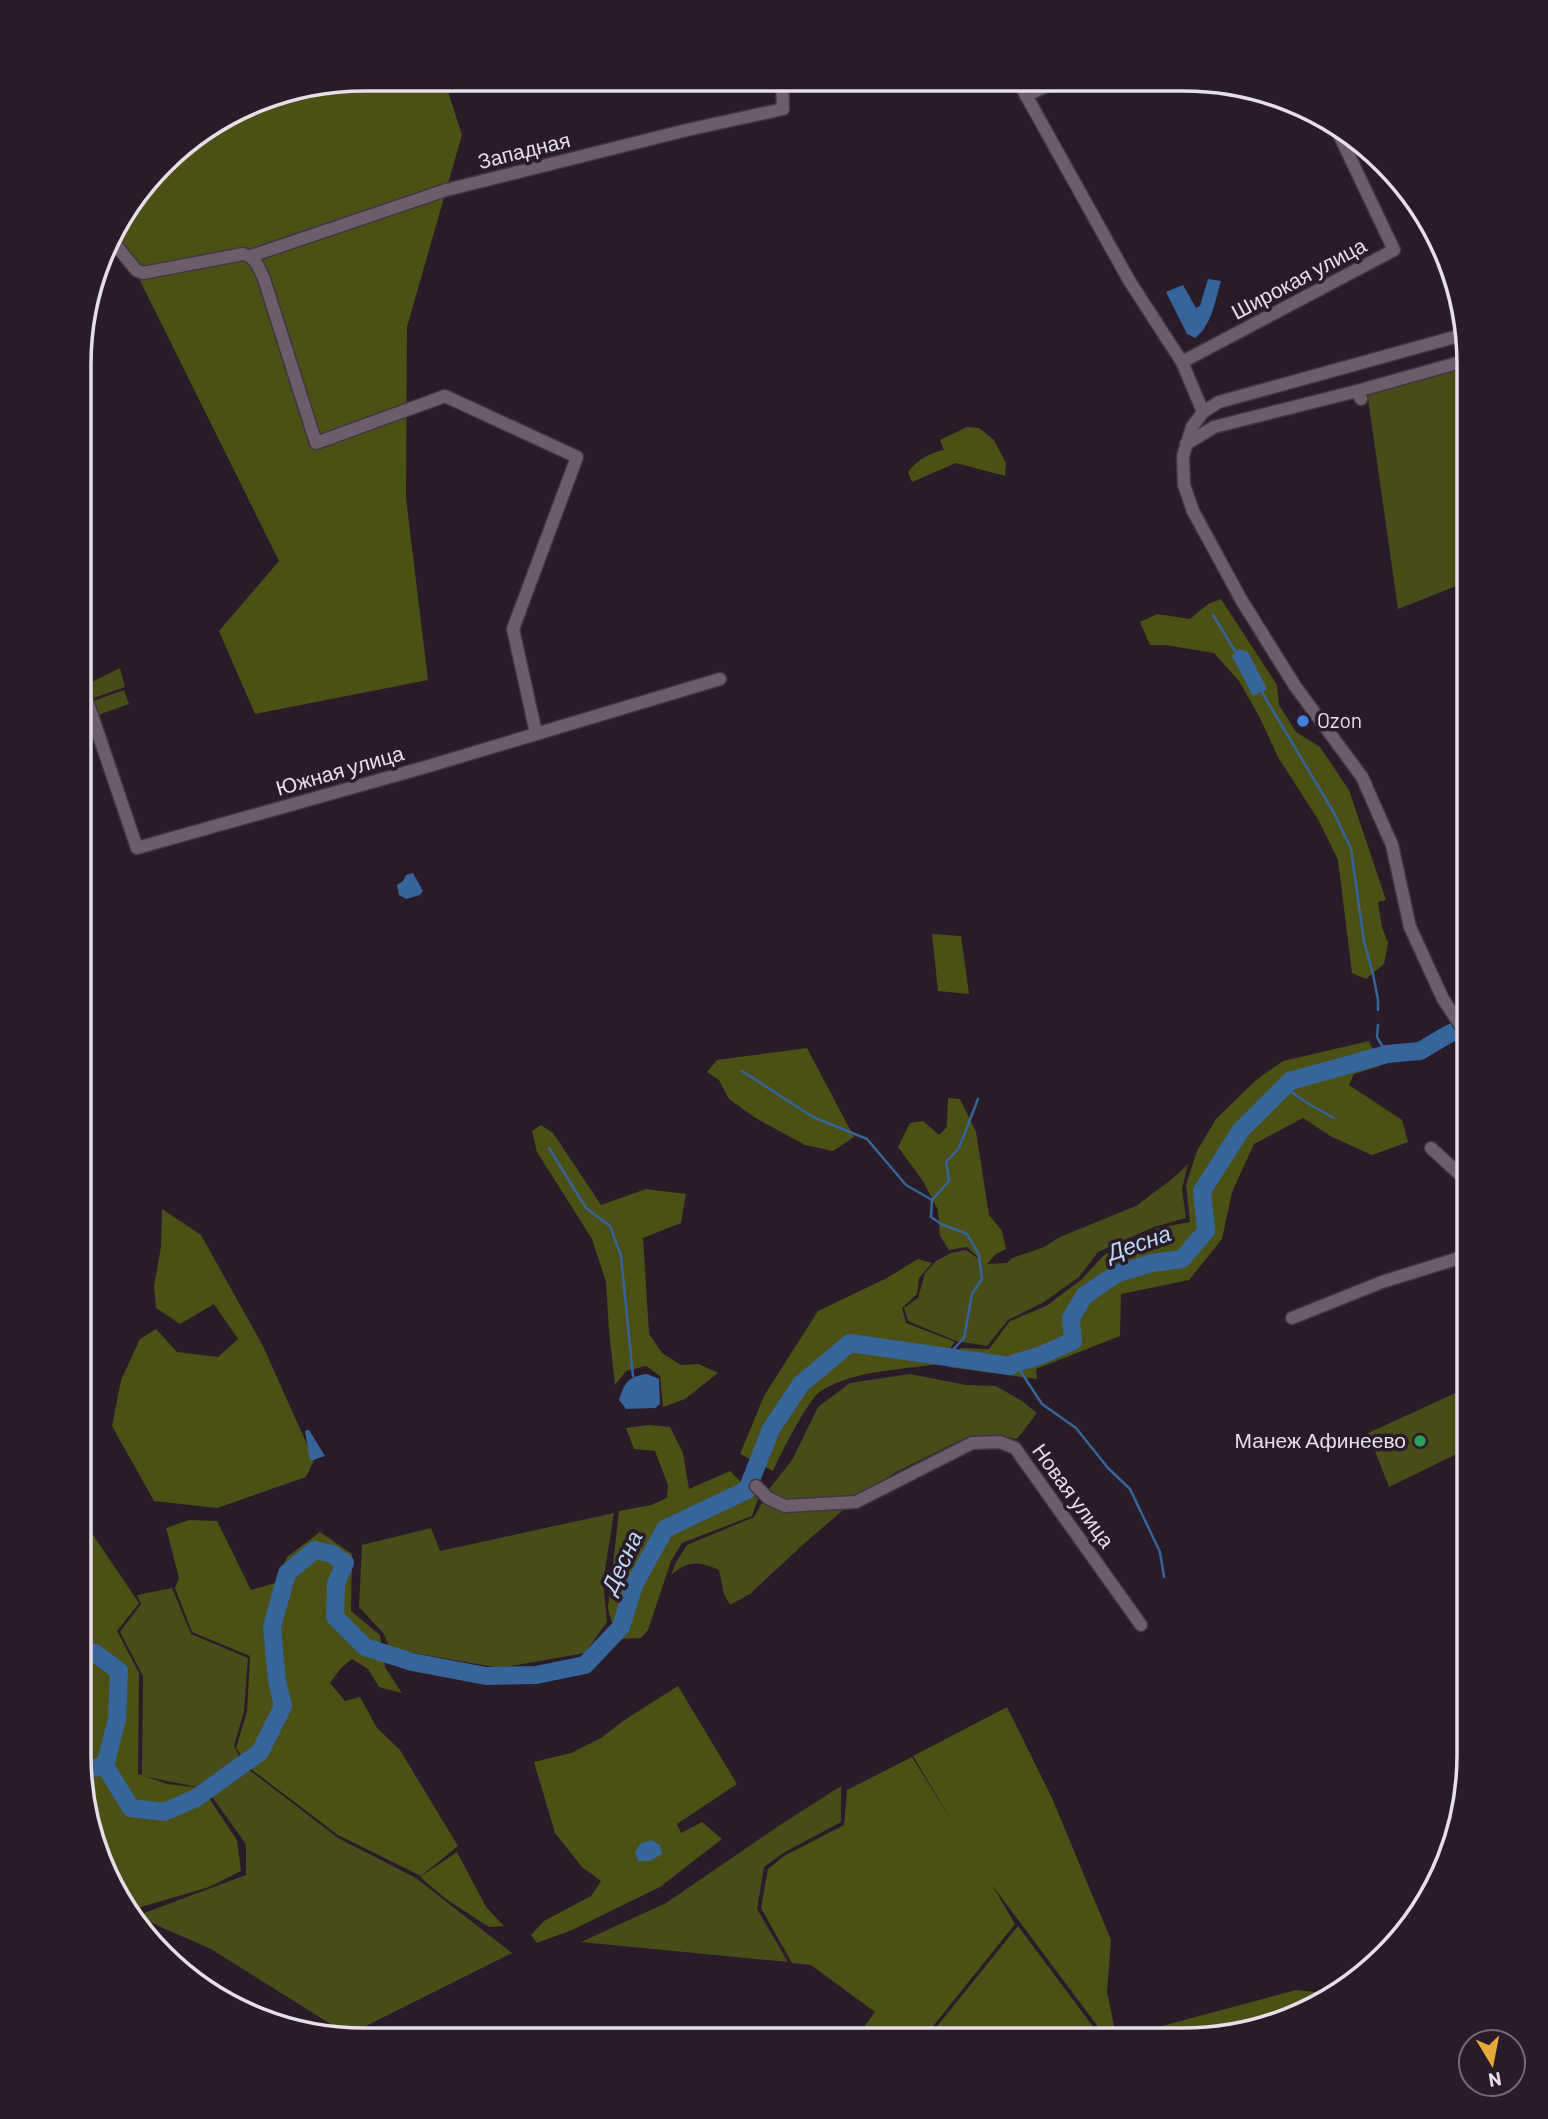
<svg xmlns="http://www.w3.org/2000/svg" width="1548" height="2119" viewBox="0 0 1548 2119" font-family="Barlow,sans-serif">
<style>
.green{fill:#474c19}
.forest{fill:#4b5014}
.water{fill:#35659b}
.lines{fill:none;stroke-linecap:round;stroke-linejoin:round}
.stream{stroke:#35659b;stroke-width:2.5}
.river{stroke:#35659b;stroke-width:18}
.minor-casing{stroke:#413640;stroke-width:15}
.minor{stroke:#6d5c6b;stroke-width:12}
.shop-dot{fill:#3f7fe0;stroke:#291b28;stroke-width:2.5}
.leisure-dot{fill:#2e9e5b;stroke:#291b28;stroke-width:2.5}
.labels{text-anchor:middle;stroke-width:7;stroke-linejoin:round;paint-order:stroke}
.street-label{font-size:21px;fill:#e8dee7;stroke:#291b28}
.poi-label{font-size:21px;fill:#e8dee7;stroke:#291b28;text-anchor:start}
.water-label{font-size:23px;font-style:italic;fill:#bdd8f7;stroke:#291b28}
.rim{fill:none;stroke:#e8dee7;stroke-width:3.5}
</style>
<rect width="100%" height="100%" fill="#291b28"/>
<g class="green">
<path d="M1469 364V581L1398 609 1366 384Z"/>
<path d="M120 668 125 687 91 699 86 685Z"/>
<path d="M124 690 129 704 98 715 93 701Z"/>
<path d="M1188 1164 1182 1189 1186 1218 1154 1227 1098 1252 1079 1277 1044 1302 1008 1320 987 1346 956 1341 908 1321 904 1308 918 1298 925 1273 936 1261 951 1253 966 1250 986 1264 1007 1263 1012 1258 1044 1247 1060 1237 1136 1206 1172 1179Z"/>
<path d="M910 1374 966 1385 996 1386 1022 1401 1037 1413 1017 1439 996 1435 967 1437 896 1472 867 1490 807 1541 750 1594 730 1605 724 1594 719 1570C699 1561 689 1560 671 1575L676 1562 687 1545 754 1517 770 1488 792 1460 818 1407 850 1383Z"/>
<path d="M1469 1387V1448L1389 1487 1368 1433Z"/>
<path d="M614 1513 603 1582 607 1622 585 1653 500 1668 390 1649 384 1634 359 1607 362 1545 431 1528 440 1551Z"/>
<path d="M172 1588 191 1634 248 1658 244 1711 234 1746 241 1759 202 1788 142 1776 143 1676 120 1632 141 1604 137 1595Z"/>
<path d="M248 1769 338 1838 416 1878 512 1953 348 2035 211 1949 136 1916 246 1875V1844L210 1794Z"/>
<path d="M841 1786V1822L783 1853 764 1867 757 1909 788 1962 581 1942 666 1903 780 1825Z"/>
</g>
<g class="forest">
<path d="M364 79H444L462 135 407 327 406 498 428 680 255 714 219 631 279 561 119 238 111 239 117 222 176 149 272 94Z"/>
<path d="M967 427 979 428 994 440 1006 463 1005 476 956 463 912 482 908 472C918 459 928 454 944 450L940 440Z"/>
<path d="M1221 599 1277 685 1279 705 1296 732 1320 747 1349 790 1386 900 1378 902 1382 927 1388 943 1384 964 1366 979 1352 973 1338 860 1319 821 1278 757 1259 716 1239 681 1214 653 1165 645H1150L1140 622 1157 614 1190 619 1208 604Z"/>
<path d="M932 934 961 936 969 994 938 991Z"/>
<path d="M1369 1041 1380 1066 1354 1074 1349 1085 1402 1120 1408 1142 1372 1155 1332 1137 1303 1118 1254 1144 1232 1192 1222 1239 1189 1280 1121 1294 1120 1336 1036 1369 1037 1379 948 1367 961 1348 989 1349 1010 1321 1046 1306 1081 1280 1104 1255 1158 1228 1190 1222 1186 1185 1197 1151 1216 1119 1256 1080 1283 1061Z"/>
<path d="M807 1048 854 1137 833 1151 805 1145 754 1117 729 1099 719 1080 707 1072 717 1060Z"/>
<path d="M948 1098 960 1099 976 1132 989 1215 1002 1231 1006 1249 996 1254 986 1265 967 1247 949 1250 940 1236 938 1210 923 1181 898 1147 910 1123 923 1121 939 1135 947 1127Z"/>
<path d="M541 1125 553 1133 601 1205 646 1189 686 1194 681 1223 643 1238 649 1334 662 1353 681 1365 699 1364 718 1373 685 1399 663 1407 660 1376 646 1366 626 1371 615 1385 609 1331 606 1282 592 1239 537 1152 532 1131Z"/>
<path d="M162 1209 201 1235 263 1346 314 1460 306 1477 217 1508 154 1501 112 1426 121 1380 140 1339 156 1329 177 1352 218 1357 238 1339 214 1304 180 1324 156 1308 154 1286 161 1247Z"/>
<path d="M918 1259 932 1263 919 1278 917 1294 902 1308 906 1323 955 1342 938 1364C900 1370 855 1370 821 1391 808 1399 780 1455 773 1471L740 1454 764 1396 818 1311 887 1278Z"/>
<path d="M649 1425 670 1427 683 1453 689 1489 730 1471 758 1499 752 1516 682 1543 671 1561 648 1630 641 1638 621 1639 611 1620 608 1608 619 1511 651 1505 667 1498 668 1485 655 1451 634 1449 626 1428Z"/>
<path d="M79 1514 139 1603 117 1631 139 1673 138 1774 167 1784 202 1788 237 1840 241 1871 209 1887 128 1911 108 1881 79 1755Z"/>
<path d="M189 1520 217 1521 251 1590 275 1583 287 1557 320 1532 352 1554 351 1611 380 1635 385 1667 402 1693 379 1687 368 1669 352 1659 341 1668 330 1683 345 1701 360 1697 377 1728 400 1750 458 1846 421 1876 338 1835 251 1769 236 1748 247 1712 250 1656 192 1632 175 1588 179 1578 166 1528Z"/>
<path d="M678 1686 737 1784 677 1824 681 1833 702 1822 722 1839 660 1887 572 1930 537 1943 531 1935 544 1921 591 1896 601 1881 582 1867 555 1833 534 1762 571 1753 601 1738 623 1721Z"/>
<path d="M1007 1707 1052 1798 1111 1940 1107 1992 1117 2040H1108L992 1885 1015 1924 922 2040 855 2039 875 2012 811 1965 792 1963 761 1908 768 1869 784 1856 844 1825 847 1790 912 1757 953 1823 913 1756Z"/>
<path d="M457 1852 486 1907 504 1926 489 1927 446 1899 420 1877Z"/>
<path d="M1018 1926 1103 2040H926Z"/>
<path d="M1296 1990 1335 1994 1310 2011 1184 2040H1147V2030Z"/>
</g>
<g class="water">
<path d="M1208 279 1221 281C1215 301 1212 325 1195 338L1187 334 1166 292 1183 285 1196 308 1200 306Z"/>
<path d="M1239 649 1248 652 1267 689 1253 696 1232 656Z"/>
<path d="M413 873 423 891 420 895 406 899 399 895 397 885 403 881 406 875Z"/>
<path d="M647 1374 659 1379 660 1404 655 1408 626 1409 619 1400C625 1382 627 1377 647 1374Z"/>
<path d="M307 1430H309L325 1456 310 1461 305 1431Z"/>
<path d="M651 1840 660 1845 662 1854 650 1861H638L635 1852 640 1844Z"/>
</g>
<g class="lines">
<g class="stream">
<path d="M1213 615 1237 654"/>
<path d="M1260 689 1334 813 1351 849 1364 942 1373 974 1378 1000V1010"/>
<path d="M1378 1025 1377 1037 1387 1054"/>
<path d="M742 1071 813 1117 867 1139 906 1185 932 1200"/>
<path d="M1284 1087 1309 1104 1334 1118"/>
<path d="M549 1148 586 1208 610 1226 621 1256 633 1376"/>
<path d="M946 1357 964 1338 972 1294 982 1279 979 1255 967 1234 941 1224 931 1217 932 1200 949 1181 946 1162 959 1148 978 1099"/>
<path d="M1015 1363 1042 1404 1076 1428 1108 1468 1130 1489 1160 1552 1164 1577"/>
</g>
<g class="river">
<path d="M79 1652 95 1653 119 1671 117 1719 105 1766 131 1808 164 1812 196 1798 260 1752 283 1706 277 1681 272 1627 287 1573 315 1550 332 1554 345 1563 336 1584 335 1617 365 1647 412 1662 486 1676 536 1675 585 1665 621 1627 634 1585 665 1529 747 1490 771 1429 801 1384 850 1343 1010 1366 1015 1363 1039 1356 1073 1341 1071 1318 1084 1296 1116 1274 1152 1263 1182 1259 1206 1231 1202 1191 1241 1130 1290 1081 1387 1054 1420 1051 1447 1035 1469 1025"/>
<path d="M82 1770 105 1766"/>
</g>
<defs>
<g id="minor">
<path d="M1018 81 1130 282 1182 362"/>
<path d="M1026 96 1056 81"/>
<path d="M110 243 115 244 136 270 143 273 243 254C256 257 259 268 264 279L316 443 445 396 577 457 513 629 536 733"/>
<path d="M251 256 446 190 687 130 783 109 782 80"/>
<path d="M1462 335 1219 402 1203 412 1192 427 1183 456 1184 485 1193 511 1242 601 1295 686 1362 777 1392 845 1410 927 1443 999 1469 1038"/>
<path d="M1357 391 1468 360"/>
<path d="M1203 412 1182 362 1394 250 1334 124"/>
<path d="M1186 444 1214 427 1357 391 1361 399"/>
<path d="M81 683 137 848 429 766 720 679"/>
<path d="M1431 1148 1469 1183"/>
<path d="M1292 1318 1382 1282 1469 1255"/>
<path d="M756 1486 768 1498 785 1506 856 1502 972 1443 1000 1442 1015 1448 1141 1625"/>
</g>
</defs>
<use href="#minor" class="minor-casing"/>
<use href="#minor" class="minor"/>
</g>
<circle class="shop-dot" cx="1303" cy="721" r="7"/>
<circle class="leisure-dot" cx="1420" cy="1441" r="7"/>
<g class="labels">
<g class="street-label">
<text transform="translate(524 151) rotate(-14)" y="7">Западная</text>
<text transform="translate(1299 279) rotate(-28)" y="7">Широкая улица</text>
<text transform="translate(340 771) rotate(-16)" y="7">Южная улица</text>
<text transform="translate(1073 1496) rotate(54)" y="7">Новая улица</text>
</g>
<g class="poi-label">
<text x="1317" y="728">Ozon</text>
<text x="1406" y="1448" text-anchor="end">Манеж Афинеево</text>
</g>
<g class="water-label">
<text transform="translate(1139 1243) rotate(-19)" y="8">Десна</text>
<text transform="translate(622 1562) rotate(-65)" y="8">Десна</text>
</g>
</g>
<path d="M0 0H1548V2119H0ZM364 91H1184A273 273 0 0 1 1457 364V1755A273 273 0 0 1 1184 2028H364A273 273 0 0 1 91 1755V364A273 273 0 0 1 364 91Z" fill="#291b28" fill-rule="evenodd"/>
<path class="rim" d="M364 91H1184A273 273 0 0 1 1457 364V1755A273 273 0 0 1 1184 2028H364A273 273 0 0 1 91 1755V364A273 273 0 0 1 364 91Z"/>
<g transform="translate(1492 2063) rotate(170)"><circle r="33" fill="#291b28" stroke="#756974" stroke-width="2"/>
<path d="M0-5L12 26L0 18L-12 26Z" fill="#e9ab38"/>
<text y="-10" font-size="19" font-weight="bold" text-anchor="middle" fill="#e8dee7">N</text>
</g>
</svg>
